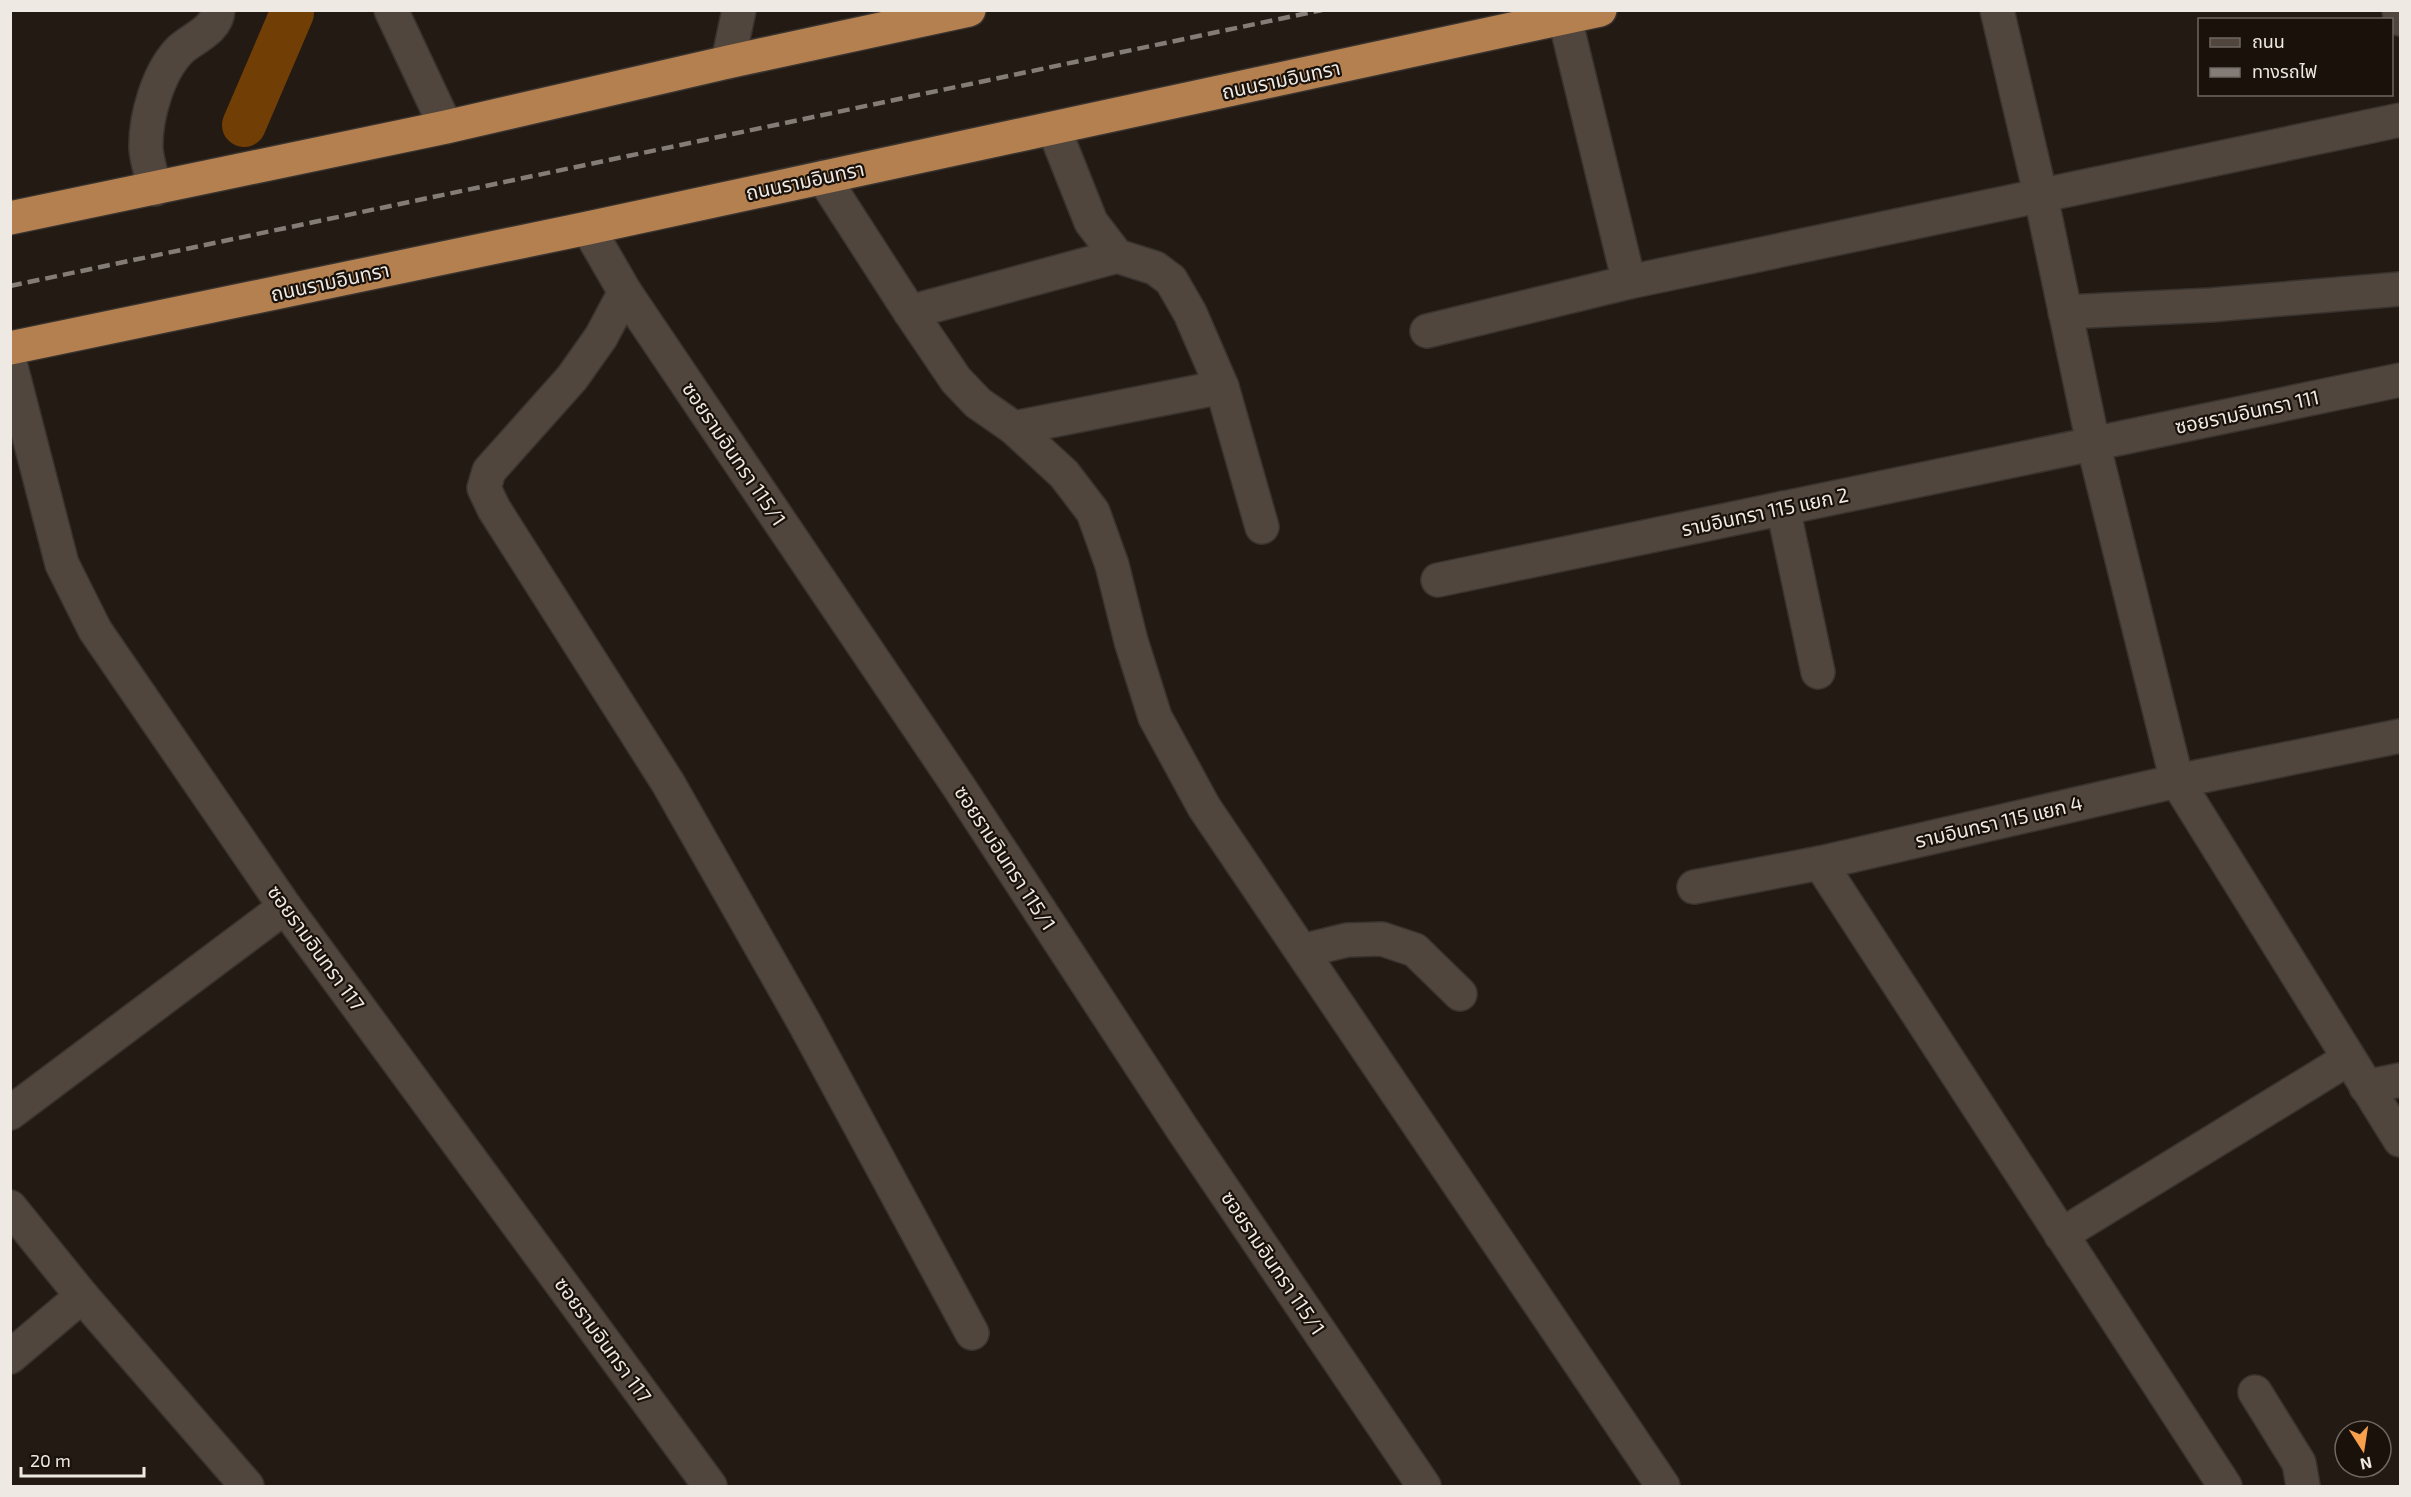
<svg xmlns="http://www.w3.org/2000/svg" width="2411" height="1497" viewBox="0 0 2411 1497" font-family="'Exo 2','Noto Sans Thai',sans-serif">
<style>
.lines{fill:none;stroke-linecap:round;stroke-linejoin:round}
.canal{stroke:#713f05;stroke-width:44}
.minor-casing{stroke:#39332f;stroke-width:36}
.highway-casing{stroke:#39332f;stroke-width:36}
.minor{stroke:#50463e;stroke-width:33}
.highway{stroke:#b58050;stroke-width:33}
.rail{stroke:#847c76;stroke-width:4.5;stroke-dasharray:12 6;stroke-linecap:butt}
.labels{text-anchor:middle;stroke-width:4.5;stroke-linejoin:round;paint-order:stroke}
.street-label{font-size:20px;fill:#efe9e4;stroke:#19110a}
</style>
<rect width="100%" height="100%" fill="#231a13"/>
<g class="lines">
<path class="canal" d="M244 125 292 13"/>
<defs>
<g id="minor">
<path d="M391 10 446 127"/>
<path d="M1997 10 2041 197 2093 443 2177 781 2400 1140"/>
<path d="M2399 10 2400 19"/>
<path d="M1565 19 1629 282"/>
<path d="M728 62 739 10"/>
<path d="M1054 129 1091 222 1117 256 1155 268 1171 280 1190 313 1222 387 1262 527"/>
<path d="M823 177 910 312 956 380 978 403 1014 428 1064 474 1093 512 1112 565 1131 641 1155 717 1204 807 1663 1486"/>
<path d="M155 189C152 176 147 162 146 149 145 118 158 71 181 49 193 38 217 30 218 10"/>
<path d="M588 228 625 292 959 787 1183 1130 1424 1486"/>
<path d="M625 292 601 337 572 378 489 471 484 488 494 509 668 783 805 1024 972 1333"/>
<path d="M910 312 1117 256"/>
<path d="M2065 312 2211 305 2400 289"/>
<path d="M1427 331 1629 282 2400 120"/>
<path d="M10 363 62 564 95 630 285 907 710 1486"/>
<path d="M1014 428 1222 387"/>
<path d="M1783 508 1818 672"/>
<path d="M1438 580 2400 380"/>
<path d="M1820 863 2225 1486"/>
<path d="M1694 887 1820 863 2177 781 2400 736"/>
<path d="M1302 951 1347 940 1382 939 1415 950 1460 994"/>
<path d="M2366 1087 2400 1080"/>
<path d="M10 1113 285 907"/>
<path d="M10 1207 82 1296 247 1486"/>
<path d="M2061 1235 2348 1059"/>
<path d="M10 1357 82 1296"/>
<path d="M2255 1392 2299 1463 2303 1486"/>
</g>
<g id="highway">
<path d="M10 218 446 127 728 62 969 10"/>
<path d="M10 348 588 228 1600 10"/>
</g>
</defs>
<use href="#minor" class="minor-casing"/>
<use href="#highway" class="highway-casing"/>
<use href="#minor" class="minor"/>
<use href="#highway" class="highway"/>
<path class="rail" d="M10 286 1322 10"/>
</g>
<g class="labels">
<g class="street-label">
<text transform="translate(1281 80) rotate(-12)" y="7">ถนนรามอินทรา</text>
<text transform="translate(805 181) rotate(-12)" y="7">ถนนรามอินทรา</text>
<text transform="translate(330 282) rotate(-12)" y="7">ถนนรามอินทรา</text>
<text transform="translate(2247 412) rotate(-12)" y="7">ซอยรามอินทรา 111</text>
<text transform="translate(734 454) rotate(56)" y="7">ซอยรามอินทรา 115/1</text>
<text transform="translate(1765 512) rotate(-12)" y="7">รามอินทรา 115 แยก 2</text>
<text transform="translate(1999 822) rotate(-13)" y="7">รามอินทรา 115 แยก 4</text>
<text transform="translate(1005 858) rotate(57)" y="7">ซอยรามอินทรา 115/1</text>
<text transform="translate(316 948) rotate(54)" y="7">ซอยรามอินทรา 117</text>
<text transform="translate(1273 1263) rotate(56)" y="7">ซอยรามอินทรา 115/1</text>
<text transform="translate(603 1340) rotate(54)" y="7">ซอยรามอินทรา 117</text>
</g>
</g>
<rect width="2411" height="1497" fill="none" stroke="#efe9e4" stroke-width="24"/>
<rect x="2198" y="18" width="195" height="78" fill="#19110a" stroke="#6f6761" stroke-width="1.5"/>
<rect x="2210" y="38" width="30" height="9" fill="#50463e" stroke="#6f6761" stroke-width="1.5"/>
<text x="2252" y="48" font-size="18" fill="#efe9e4">ถนน</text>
<rect x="2210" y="68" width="30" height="9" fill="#847c76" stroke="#6f6761" stroke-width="1.5"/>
<text x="2252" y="78" font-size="18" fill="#efe9e4">ทางรถไฟ</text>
<g transform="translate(2363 1449) rotate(168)"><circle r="28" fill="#19110a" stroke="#6f6761" stroke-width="1.5"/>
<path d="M0-4.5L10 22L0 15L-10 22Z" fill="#f8a04b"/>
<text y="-9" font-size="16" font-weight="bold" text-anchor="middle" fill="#efe9e4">N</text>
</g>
<path d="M21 1467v9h123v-9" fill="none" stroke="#efe9e4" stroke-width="3"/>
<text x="30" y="1467" font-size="18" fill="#efe9e4" stroke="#19110a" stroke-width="4.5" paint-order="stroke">20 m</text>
</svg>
